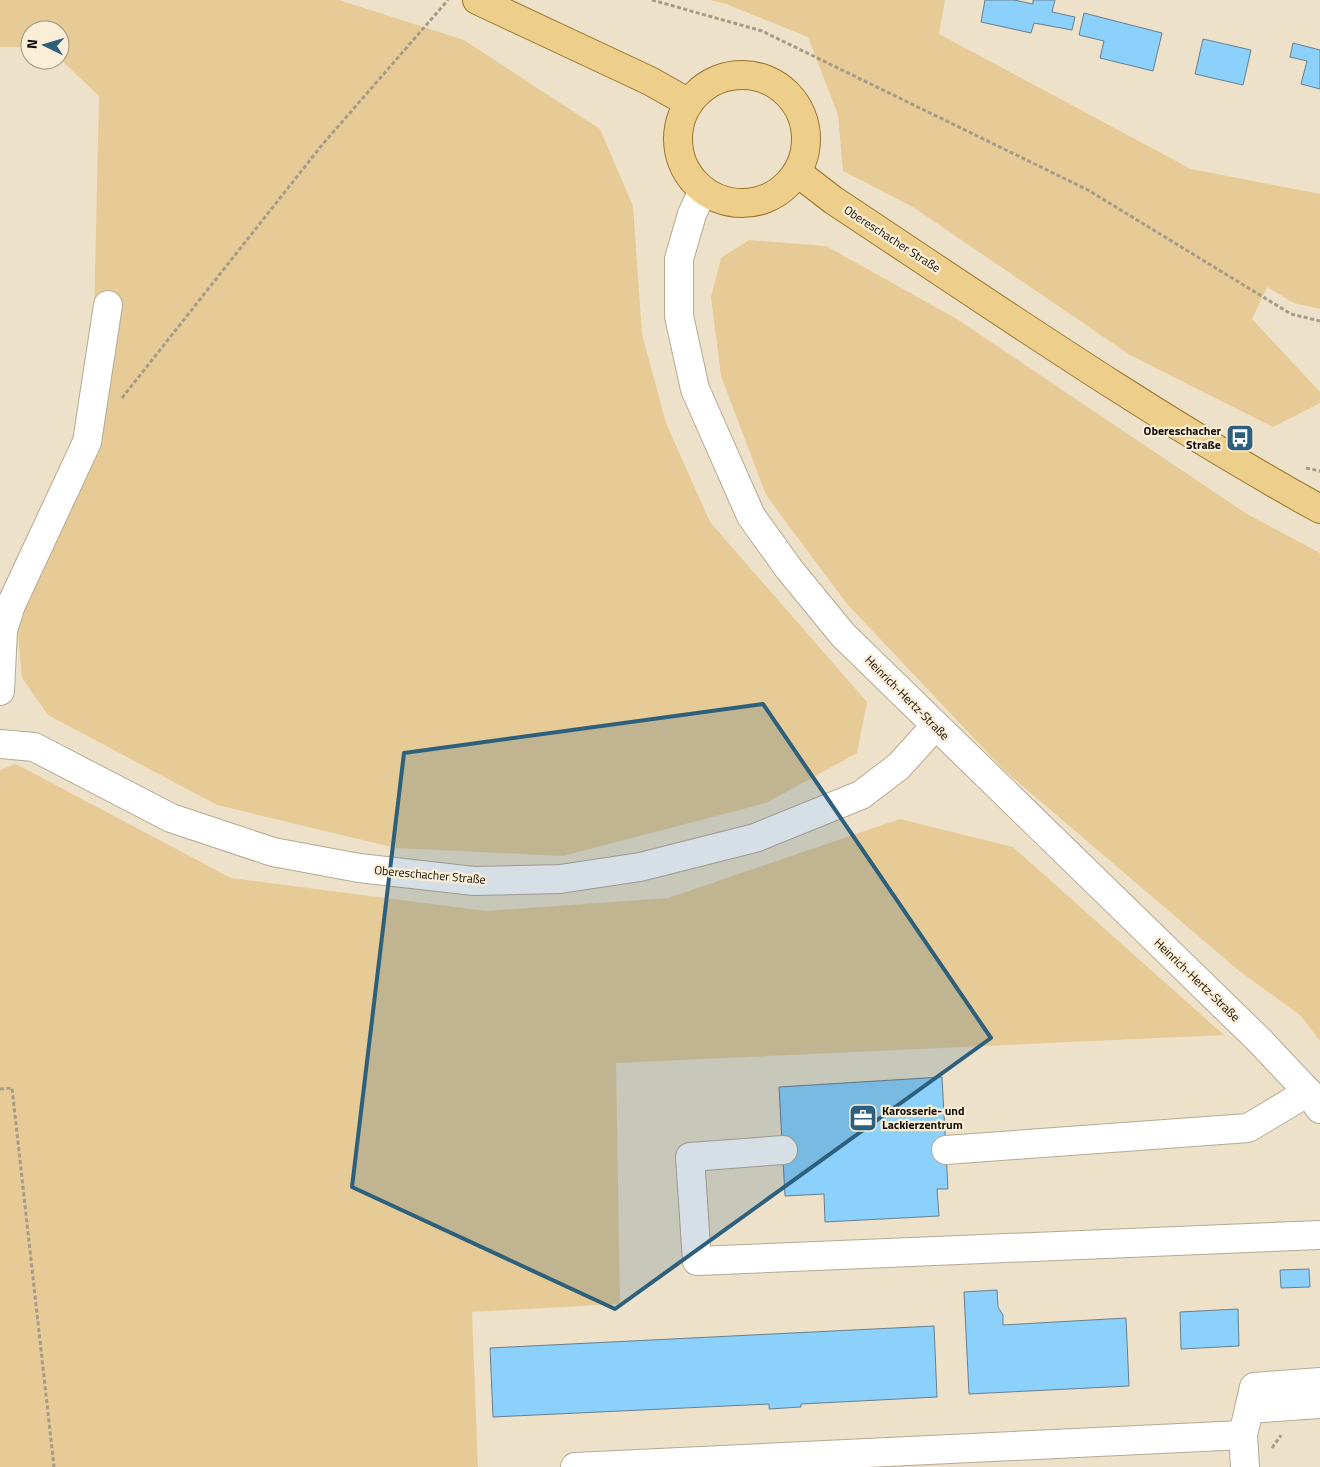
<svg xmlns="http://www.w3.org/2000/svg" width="1320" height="1467" viewBox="0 0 1320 1467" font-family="'Titillium Web',sans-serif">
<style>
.green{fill:#e7cb97}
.building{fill:#8bd1fc;stroke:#687f8d}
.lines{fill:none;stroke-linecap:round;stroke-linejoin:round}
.minor-casing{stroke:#b5a993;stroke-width:30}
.major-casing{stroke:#99752b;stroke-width:30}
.path{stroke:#a59b89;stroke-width:3;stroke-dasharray:4 2.5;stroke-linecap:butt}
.minor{stroke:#fff;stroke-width:28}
.major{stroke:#edce8b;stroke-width:28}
.marked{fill:#2d607d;fill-opacity:0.2;stroke:#2d607d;stroke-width:4;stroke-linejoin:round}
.labels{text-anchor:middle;stroke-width:4.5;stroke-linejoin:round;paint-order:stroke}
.street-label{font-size:12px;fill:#120e07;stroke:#fbeed7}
.poi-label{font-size:12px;font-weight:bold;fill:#120e07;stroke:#fbeed7;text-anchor:end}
</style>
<rect width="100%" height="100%" fill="#eee1ca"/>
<g class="green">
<path d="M0 0H339L464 40 600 129 633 206 642 334 666 423 710 522 867 702 857 753 766 803 563 856 396 848 217 805 48 715 22 678 16 614 91 451 99 96 60 59V30H30V47H0Z"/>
<path d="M710 0H945L939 34 1191 169 1320 194V309L1294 303 1267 287 1252 319 1320 392V403L1273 427 1130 355 913 207 843 171 838 115 808 37 726 4Z"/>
<path d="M749 240 826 246 957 319 1247 514 1320 553V1041L1301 1016 1238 970 1005 771 847 604 766 495 721 376 711 297 721 258Z"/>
<path d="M16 764 231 878 486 911 668 898 900 819 1013 847 1224 1035 616 1063 620 1304 472 1312 478 1467H0V770Z"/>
</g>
<g class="building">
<path d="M985 0H1014L1033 4V0H1055L1052 12 1075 17 1072 30 1034 23 1031 33 981 22Z"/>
<path d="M1084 13 1162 33 1153 71 1100 58 1104 41 1079 35Z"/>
<path d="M1203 39 1251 50 1243 85 1195 74Z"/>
<path d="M1293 43 1320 50V89L1301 84 1307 61 1290 57Z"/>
<path d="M942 1077 948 1189H937L939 1216 825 1222 824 1194 785 1196 779 1087Z"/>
<path d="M1309 1269 1310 1287 1281 1288 1280 1270Z"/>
<path d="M997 1290 998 1307 1003 1315V1325L1126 1318 1129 1386 969 1394 964 1292Z"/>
<path d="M1238 1309 1239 1346 1181 1349 1180 1312Z"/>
<path d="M934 1326 937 1397 801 1404V1407L769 1409V1404L493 1417 490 1348Z"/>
</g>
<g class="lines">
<defs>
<g id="minor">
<path d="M703 191 692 214 679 259V316L695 389 751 516 789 569 843 635 1260 1041 1308 1092 1320 1109"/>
<path d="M0 691 3 630 11 605 87 442 108 305"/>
<path d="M0 744 34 747 171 818 273 852 359 868 474 881 560 879 640 867 755 838 861 795 899 766 935 726"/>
<path d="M783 1150 690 1157 697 1261 1320 1235"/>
<path d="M946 1150 1248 1128 1308 1092"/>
<path d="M1249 1409 1254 1387 1320 1382"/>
<path d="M575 1467 1243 1435"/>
<path d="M1245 1467 1243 1435 1249 1409 1320 1404"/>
</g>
<g id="major">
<path d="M477 0 650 81 689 103"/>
<circle cx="742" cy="139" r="64"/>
<path d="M798 173 833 200C993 306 1152 416 1320 509"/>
</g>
</defs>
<use href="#minor" class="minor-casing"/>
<use href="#major" class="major-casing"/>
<g class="path">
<path d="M652 0 762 31 1088 190 1291 314 1320 321"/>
<path d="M122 398 322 145 448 0"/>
<path d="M1306 468 1320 471"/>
<path d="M0 1089 12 1088 54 1467"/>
<path d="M1272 1448 1281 1435"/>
</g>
<use href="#minor" class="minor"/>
<use href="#major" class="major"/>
</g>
<path class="marked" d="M763 704 991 1038 615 1309 352 1187 404 753Z"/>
<defs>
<symbol id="bus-square" viewBox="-11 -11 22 22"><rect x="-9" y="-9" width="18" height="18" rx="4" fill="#2d607d" stroke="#fbeed7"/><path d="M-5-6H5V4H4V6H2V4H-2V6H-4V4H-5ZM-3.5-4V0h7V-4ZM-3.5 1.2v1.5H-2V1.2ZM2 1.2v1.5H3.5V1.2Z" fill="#fff"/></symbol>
<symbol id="office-square" viewBox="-11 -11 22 22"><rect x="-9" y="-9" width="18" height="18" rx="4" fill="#2d607d" stroke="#fbeed7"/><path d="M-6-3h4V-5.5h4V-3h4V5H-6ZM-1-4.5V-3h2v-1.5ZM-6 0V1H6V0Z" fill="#fff"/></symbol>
</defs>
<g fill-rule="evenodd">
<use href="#bus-square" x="1224" y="422" width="32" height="32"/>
<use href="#office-square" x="847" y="1102" width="32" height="32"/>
</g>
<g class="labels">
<g class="street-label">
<text transform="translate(892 239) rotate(33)" y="4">Obereschacher Straße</text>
<text transform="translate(907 698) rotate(45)" y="4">Heinrich-Hertz-Straße</text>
<text transform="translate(430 875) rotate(5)" y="4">Obereschacher Straße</text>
<text transform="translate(1197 980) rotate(44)" y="4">Heinrich-Hertz-Straße</text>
</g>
<g class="poi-label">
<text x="1221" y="435">Obereschacher<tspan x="1221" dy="14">Straße</tspan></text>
<text x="882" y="1115" text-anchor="start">Karosserie- und<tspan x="882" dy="14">Lackierzentrum</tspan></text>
</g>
</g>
<g transform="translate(45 45) rotate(275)"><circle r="24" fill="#fbeed7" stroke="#9e9484"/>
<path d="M0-4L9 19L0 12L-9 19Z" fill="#2d607d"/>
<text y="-8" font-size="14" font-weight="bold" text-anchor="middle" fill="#120e07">N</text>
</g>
</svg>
